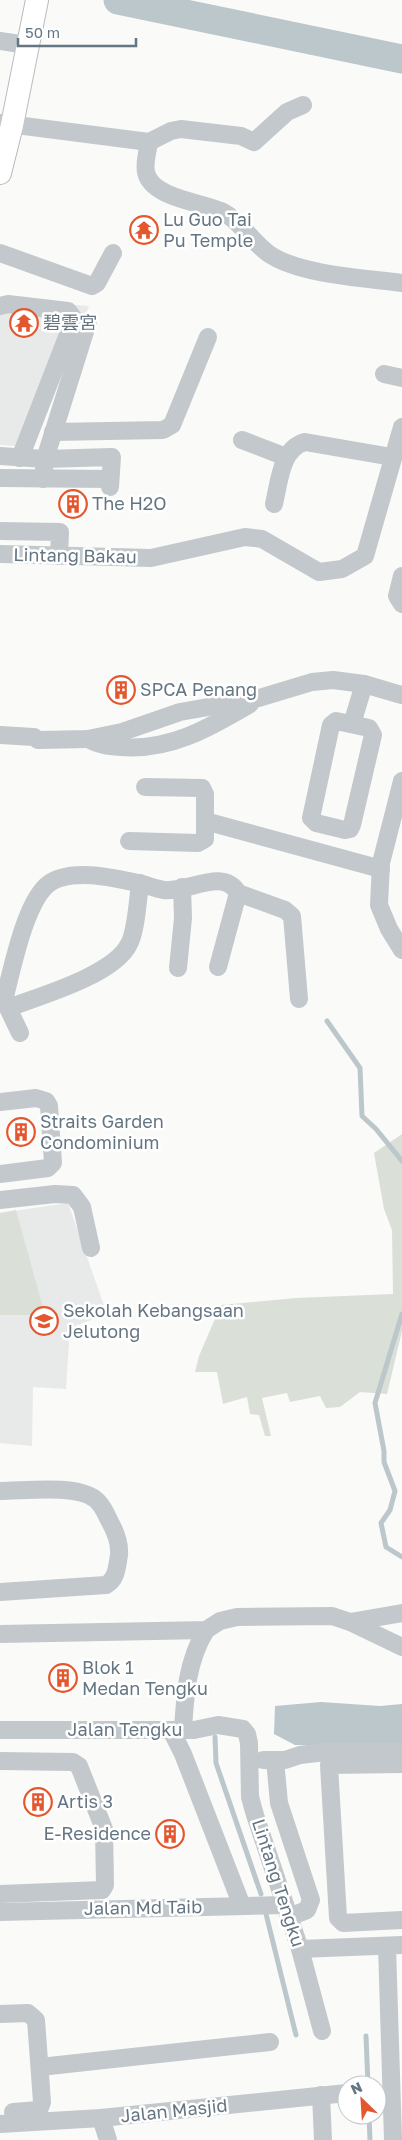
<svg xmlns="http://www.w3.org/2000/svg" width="402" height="2140" viewBox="0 0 402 2140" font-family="'Golos Text','Noto Sans SC',sans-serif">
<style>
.built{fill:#e8e9e9}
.green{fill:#dadfd7}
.water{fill:#bbc7cb}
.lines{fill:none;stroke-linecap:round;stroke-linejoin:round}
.stream{stroke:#bbc7cb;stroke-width:5}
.river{stroke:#bbc7cb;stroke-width:29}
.major-casing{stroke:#b5babe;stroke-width:24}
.minor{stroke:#c3c8cc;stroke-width:18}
.major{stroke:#fff;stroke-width:22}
.labels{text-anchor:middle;stroke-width:5;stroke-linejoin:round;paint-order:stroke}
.poi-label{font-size:18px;fill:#657683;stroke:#fff;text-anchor:start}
.street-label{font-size:18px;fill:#657683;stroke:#fff}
</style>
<rect width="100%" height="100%" fill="#fafaf8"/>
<g class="built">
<path d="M0 299 89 306 31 447 0 445Z"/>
<path d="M68 1203 107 1314 70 1328 66 1389 33 1387 32 1446 0 1443V1213Z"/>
</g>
<g class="green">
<path d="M402 1134V1331L387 1394 360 1392 340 1407 326 1408 320 1396 290 1402 287 1393 262 1398 271 1436H265L259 1415 250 1414 247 1397 223 1404 217 1372H195L199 1356 221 1305 296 1298 393 1294 392 1230 384 1209 374 1153Z"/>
<path d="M16 1210 45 1315H0V1213Z"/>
</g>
<path class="water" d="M321 1702 380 1706 402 1704V1747L295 1745 274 1734 275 1706Z"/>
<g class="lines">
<g class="stream">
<path d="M327 1021 360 1068 362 1116 376 1129 402 1161"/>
<path d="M402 1314 375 1403 384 1451V1462L395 1491 390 1510 381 1523 386 1547 402 1557"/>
<path d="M215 1737 216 1763 261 1894"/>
<path d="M266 1914 296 2035"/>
<path d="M366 2036 368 2085"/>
<path d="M369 2115 370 2140"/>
</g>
<path class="river" d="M118 0 402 59"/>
<defs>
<path id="major" d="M0 173 12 125 37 0"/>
</defs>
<use href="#major" class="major-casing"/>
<g class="minor">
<path d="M0 41 27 45"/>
<path d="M0 123 149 142 171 131 181 129 241 136 254 142 287 112 303 105"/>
<path d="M149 142C148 151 144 162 146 172 151 198 201 202 221 211 240 220 252 242 269 254 300 275 365 278 402 283"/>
<path d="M0 253 92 286 97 283 113 253"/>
<path d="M0 306 8 304 68 311 74 319 20 458"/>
<path d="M384 374 402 378"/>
<path d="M53 432 163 430 172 425 208 337"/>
<path d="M242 440 286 457"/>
<path d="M0 456 45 459 112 457 110 487"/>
<path d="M0 478 110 479"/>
<path d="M43 479 45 459 88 322"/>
<path d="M274 504C279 483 281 448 305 442L392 457"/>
<path d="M0 531 60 532 59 556"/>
<path d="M0 554 151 558 245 537 262 539 319 572 342 569 365 556 402 427"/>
<path d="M402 576 397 596 402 604"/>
<path d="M336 721 369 728 373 735 352 825 350 829 345 830 316 823 311 818 331 725Z"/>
<path d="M352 724 364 684"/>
<path d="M0 735 34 737 38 740 88 739 122 732 180 712 259 698 312 682 333 680 364 684 402 695"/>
<path d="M88 739C99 745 108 746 121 747 170 751 209 728 250 704"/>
<path d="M402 781 381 863 379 905 389 929 402 950"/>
<path d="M205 821 381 869"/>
<path d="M129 841 198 843 205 839V794L202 788 145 787"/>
<path d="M140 883C138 899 136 932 129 944 114 975 40 996 8 1008L4 1000C12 970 24 907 46 886 67 866 116 878 142 884 149 886 157 889 164 890 188 893 223 867 238 893L218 967"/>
<path d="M238 893 285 910 292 916 299 999"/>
<path d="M178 968 183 918 182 887"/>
<path d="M8 1008 20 1033"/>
<path d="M0 1102 36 1098 46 1101 49 1106 53 1163 48 1168 0 1174"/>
<path d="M0 1200 55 1194 73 1195 82 1207 91 1248"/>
<path d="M0 1491C24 1491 76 1484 95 1499 102 1504 106 1514 110 1522 115 1531 120 1544 119 1555 117 1566 117 1579 106 1585L0 1592"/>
<path d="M350 1622 402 1613"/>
<path d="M0 1634 206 1630 220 1621 237 1617 332 1616 350 1622 402 1647"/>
<path d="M0 1730H194L218 1725 243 1729 247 1734 249 1743 250 1797 255 1815 300 1949 322 2031"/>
<path d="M171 1730 183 1754 242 1906"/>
<path d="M183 1730C185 1695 187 1661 206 1630"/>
<path d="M263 1760H285L300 1755 326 1752H397"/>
<path d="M275 1760 279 1803 311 1900 307 1910 289 1917"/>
<path d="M0 1761 73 1762 79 1766 104 1829 105 1885 102 1890 0 1894"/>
<path d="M402 1764 329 1765 338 1918 343 1923 402 1920"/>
<path d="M0 1912 285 1905"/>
<path d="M387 1946 393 2140"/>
<path d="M300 1949 402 1945"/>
<path d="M0 2014 28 2013 36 2020 42 2102 39 2110 13 2112"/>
<path d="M40 2067 270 2042"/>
<path d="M321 2095 323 2140"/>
<path d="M101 2118 108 2140"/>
<path d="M0 2124 101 2118 347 2093"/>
</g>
<use href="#major" class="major"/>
</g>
<defs>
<symbol id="temple-ring" viewBox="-11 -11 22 22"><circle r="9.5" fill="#fff" stroke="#e4572e" stroke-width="1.5"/><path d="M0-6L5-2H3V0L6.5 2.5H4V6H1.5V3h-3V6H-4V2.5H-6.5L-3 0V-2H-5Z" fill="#e4572e"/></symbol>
<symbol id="building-ring" viewBox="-11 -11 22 22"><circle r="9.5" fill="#fff" stroke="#e4572e" stroke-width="1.5"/><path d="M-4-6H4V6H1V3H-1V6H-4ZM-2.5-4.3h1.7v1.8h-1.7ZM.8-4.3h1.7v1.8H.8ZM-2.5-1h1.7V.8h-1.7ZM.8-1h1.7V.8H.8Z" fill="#e4572e"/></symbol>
<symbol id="school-ring" viewBox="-11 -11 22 22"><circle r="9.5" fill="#fff" stroke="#e4572e" stroke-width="1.5"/><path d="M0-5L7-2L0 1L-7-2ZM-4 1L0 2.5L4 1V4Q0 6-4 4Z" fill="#e4572e"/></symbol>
</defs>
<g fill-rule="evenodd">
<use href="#temple-ring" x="128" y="214" width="32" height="32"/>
<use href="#temple-ring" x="8" y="307" width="32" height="32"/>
<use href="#building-ring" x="57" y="488" width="32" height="32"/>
<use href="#building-ring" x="105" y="674" width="32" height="32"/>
<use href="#building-ring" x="5" y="1116" width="32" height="32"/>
<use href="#school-ring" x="28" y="1305" width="32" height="32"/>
<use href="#building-ring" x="47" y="1662" width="32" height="32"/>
<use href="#building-ring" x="22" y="1786" width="32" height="32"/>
<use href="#building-ring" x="154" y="1818" width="32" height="32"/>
</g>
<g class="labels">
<g class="poi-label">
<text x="163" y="226">Lu Guo Tai<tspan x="163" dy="21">Pu Temple</tspan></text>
<text x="43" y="329">碧雲宮</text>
<text x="92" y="510">The H2O</text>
<text x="140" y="696">SPCA Penang</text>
<text x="40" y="1128">Straits Garden<tspan x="40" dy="21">Condominium</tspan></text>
<text x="63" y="1317">Sekolah Kebangsaan<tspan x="63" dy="21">Jelutong</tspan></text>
<text x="82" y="1674">Blok 1<tspan x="82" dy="21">Medan Tengku</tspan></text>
<text x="57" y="1808">Artis 3</text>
<text x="151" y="1840" text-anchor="end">E-Residence</text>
</g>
<g class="street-label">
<text transform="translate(75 556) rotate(1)" y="6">Lintang Bakau</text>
<text x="125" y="1736">Jalan Tengku</text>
<text transform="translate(278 1883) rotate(72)" y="6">Lintang Tengku</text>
<text transform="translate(143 1908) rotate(-1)" y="6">Jalan Md Taib</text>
<text transform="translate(174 2111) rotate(-6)" y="6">Jalan Masjid</text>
</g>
</g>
<g transform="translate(362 2100) rotate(335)"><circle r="24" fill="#ffffff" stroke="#c1c8cd"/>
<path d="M0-4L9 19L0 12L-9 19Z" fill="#e4572e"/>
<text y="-8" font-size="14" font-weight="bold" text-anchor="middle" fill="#657683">N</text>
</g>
<path d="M18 38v8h118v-8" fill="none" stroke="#657683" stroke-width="2.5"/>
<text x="25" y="38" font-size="15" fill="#657683" stroke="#ffffff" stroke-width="4" paint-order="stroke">50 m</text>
</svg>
